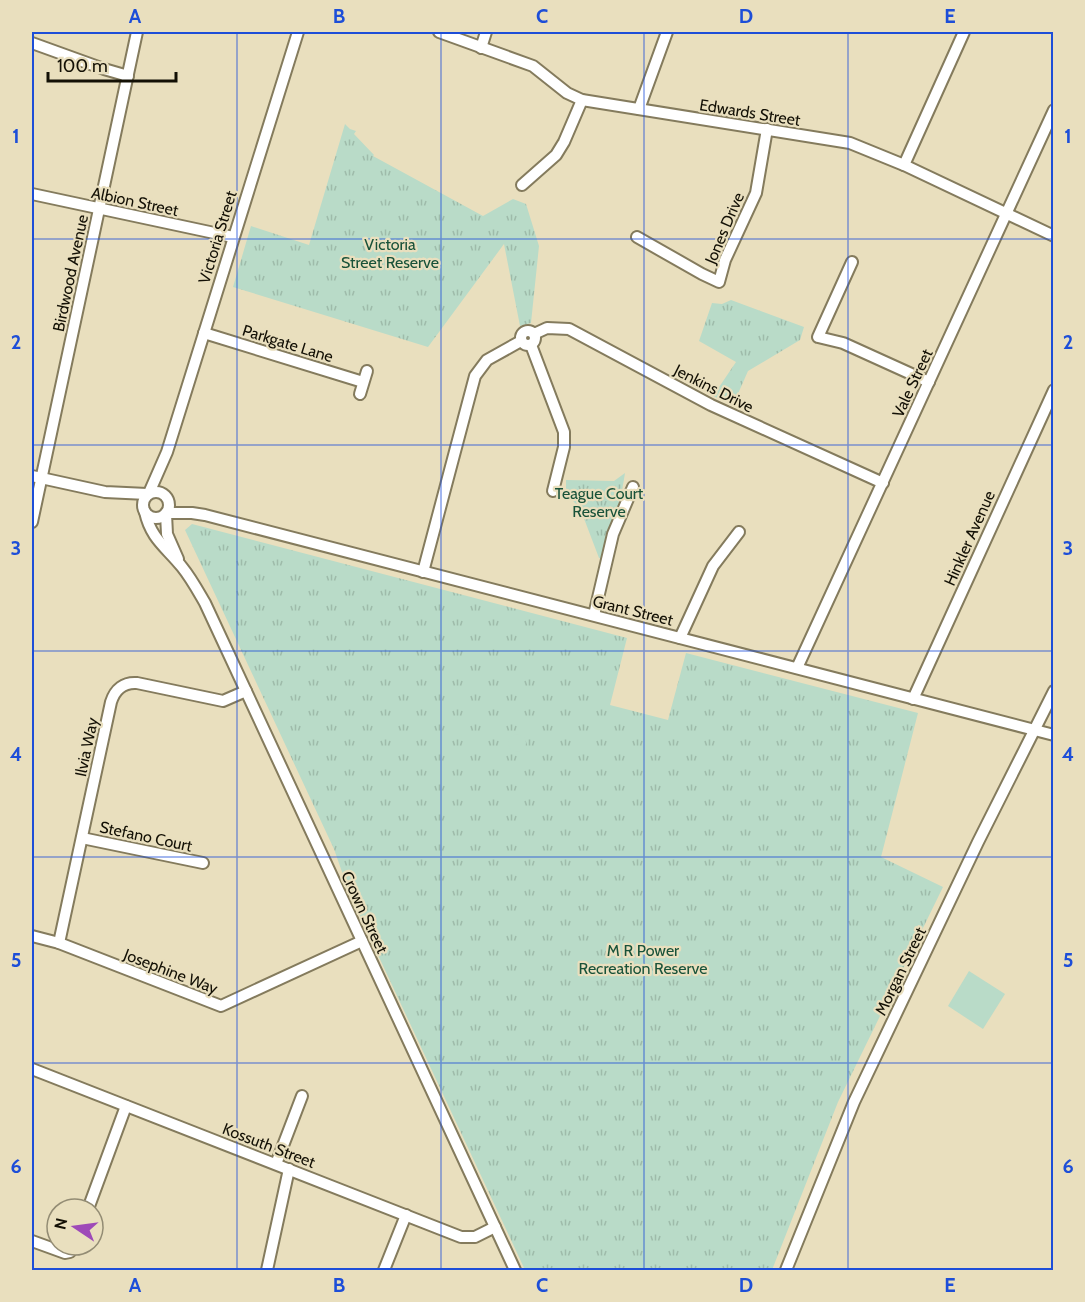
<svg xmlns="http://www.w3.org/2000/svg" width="1085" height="1302" viewBox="0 0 1085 1302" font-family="Cabin,sans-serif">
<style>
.grass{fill:url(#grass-tufts)}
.pitch{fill:#b9dbc8}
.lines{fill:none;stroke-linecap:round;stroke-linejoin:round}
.minor-casing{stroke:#847b5d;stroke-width:14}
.minor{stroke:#fff;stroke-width:10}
.grid{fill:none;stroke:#1d4ed8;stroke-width:1.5;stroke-opacity:0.55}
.labels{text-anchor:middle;stroke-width:4.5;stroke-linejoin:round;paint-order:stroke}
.street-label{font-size:16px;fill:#131005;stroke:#e9dfbe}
.park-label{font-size:16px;fill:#185239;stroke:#e9dfbe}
.neatline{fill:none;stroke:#1d4ed8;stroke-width:2}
.grid-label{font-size:20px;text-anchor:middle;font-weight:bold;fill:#1d4ed8}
</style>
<defs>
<pattern id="grass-tufts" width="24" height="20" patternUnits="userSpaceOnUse" patternTransform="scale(1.5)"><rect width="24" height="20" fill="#b9dbc8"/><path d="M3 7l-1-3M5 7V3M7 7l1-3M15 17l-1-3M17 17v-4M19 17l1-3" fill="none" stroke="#9ebbaa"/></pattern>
</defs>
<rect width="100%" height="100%" fill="#e9dfbe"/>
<g class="grass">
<path d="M345 124 350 129 356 131 354 134 374 155 373 156 483 216 513 199 526 204 539 246 531 323 520 326 504 244 428 347 233 287 251 226 309 245Z"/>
<path d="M731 300 804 327 800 340 748 371 733 405 713 396 736 362 699 341 712 303 722 304Z"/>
<path d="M625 473C621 502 611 530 603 559L599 558 580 508 566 494V480L614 481Z"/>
<path d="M192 524 627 638 610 705 668 720 686 653 918 713 881 857 943 887 838 1102 772 1270H525L350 895 334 849 185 530Z"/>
</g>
<g class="pitch">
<circle cx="517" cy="743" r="9"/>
<path d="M969 971 1005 994 983 1029 948 1006Z"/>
</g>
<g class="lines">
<defs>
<g id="minor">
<path d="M439 32 533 66 567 93 582 100 850 143 904 165 1054 236"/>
<path d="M32 43 104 69 128 76"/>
<path d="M481 48 486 32"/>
<path d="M639 109 667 32"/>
<path d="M904 165 964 32"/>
<path d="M522 185 556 155 564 142 582 100"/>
<path d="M32 194 233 237"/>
<path d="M637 237 702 274 719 282 725 260 756 193 767 129"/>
<path d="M852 262 818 337 843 343 929 382"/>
<circle cx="528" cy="338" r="7"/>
<path d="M204 333 363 382"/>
<path d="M534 334 547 328 569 329 711 405 883 483"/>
<path d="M531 345 564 432V447L553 491"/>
<path d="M360 394 367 371"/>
<path d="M32 476 105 492 147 494"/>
<circle cx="156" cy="505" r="13"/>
<path d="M149 493 167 452 298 32"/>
<path d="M145 512C151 539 166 547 182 567 191 578 198 591 205 603L515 1270"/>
<path d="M166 513H192L205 515 1054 735"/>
<path d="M166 514 167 534 178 559"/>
<path d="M32 522 137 32"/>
<path d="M423 572 475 376 487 360 521 341"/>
<path d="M594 615 613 534 633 487"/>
<path d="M680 638 713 566 739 532"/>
<path d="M797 668 1054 110"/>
<path d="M913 699 1054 390"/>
<path d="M82 838 203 863"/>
<path d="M32 936 59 943 221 1006 362 941"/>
<path d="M59 943 111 702C115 689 124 682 137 683L223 701 246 691"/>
<path d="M32 1069 461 1237H475L495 1227"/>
<path d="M276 1164 302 1096"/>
<path d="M88 1209 126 1106"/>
<path d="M32 1241 65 1253 70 1252 75 1245"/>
<path d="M267 1270 289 1169"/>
<path d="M384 1270 406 1215"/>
<path d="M786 1270 854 1102 978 842 1054 691"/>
</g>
</defs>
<use href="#minor" class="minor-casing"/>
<use href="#minor" class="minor"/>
</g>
<path class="grid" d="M237 32V1270M441 32V1270M644 32V1270M848 32V1270M32 239H1054M32 445H1054M32 651H1054M32 857H1054M32 1063H1054"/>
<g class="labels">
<g class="street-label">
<text transform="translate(750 112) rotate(9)" y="6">Edwards Street</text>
<text transform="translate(135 201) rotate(12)" y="6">Albion Street</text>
<text transform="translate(724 228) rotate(-67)" y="6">Jones Drive</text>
<text transform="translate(217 237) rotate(-73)" y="6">Victoria Street</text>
<text transform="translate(70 273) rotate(-78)" y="6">Birdwood Avenue</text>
<text transform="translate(288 343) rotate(17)" y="6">Parkgate Lane</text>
<text transform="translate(912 383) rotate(-65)" y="6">Vale Street</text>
<text transform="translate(714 388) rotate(27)" y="6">Jenkins Drive</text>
<text transform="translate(969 538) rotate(-66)" y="6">Hinkler Avenue</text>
<text transform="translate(633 610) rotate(14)" y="6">Grant Street</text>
<text transform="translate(86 747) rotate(-78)" y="6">Ilvia Way</text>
<text transform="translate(146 836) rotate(12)" y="6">Stefano Court</text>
<text transform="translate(365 912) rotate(65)" y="6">Crown Street</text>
<text transform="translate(171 971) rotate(21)" y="6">Josephine Way</text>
<text transform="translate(900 971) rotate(-64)" y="6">Morgan Street</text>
<text transform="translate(269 1145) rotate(21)" y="6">Kossuth Street</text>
</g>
<g class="park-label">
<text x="390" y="250">Victoria<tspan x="390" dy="18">Street Reserve</tspan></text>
<text x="599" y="499">Teague Court<tspan x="599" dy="18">Reserve</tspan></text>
<text x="643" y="956">M R Power<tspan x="643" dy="18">Recreation Reserve</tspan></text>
</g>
</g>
<rect width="1085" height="1302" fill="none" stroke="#e9dfbe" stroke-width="66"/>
<g transform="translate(75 1227) rotate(283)"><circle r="28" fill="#e9dfbe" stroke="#938c74" stroke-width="1.5"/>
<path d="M0-4.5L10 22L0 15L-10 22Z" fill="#9e4ab8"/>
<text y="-9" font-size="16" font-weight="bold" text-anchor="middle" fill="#131005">N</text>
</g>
<path d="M48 72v9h128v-9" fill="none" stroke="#131005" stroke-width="3"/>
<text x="57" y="72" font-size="18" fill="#131005" stroke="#e9dfbe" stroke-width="4.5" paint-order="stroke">100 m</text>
<rect x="33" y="33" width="1019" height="1236" class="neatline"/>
<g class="grid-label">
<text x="135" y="23">A</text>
<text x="339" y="23">B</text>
<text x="542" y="23">C</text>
<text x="746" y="23">D</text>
<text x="950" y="23">E</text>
<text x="16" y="143">1</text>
<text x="1068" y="143">1</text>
<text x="16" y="349">2</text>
<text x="1068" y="349">2</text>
<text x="16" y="555">3</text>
<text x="1068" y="555">3</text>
<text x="16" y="761">4</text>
<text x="1068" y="761">4</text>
<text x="16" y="967">5</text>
<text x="1068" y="967">5</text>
<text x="16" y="1173">6</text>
<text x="1068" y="1173">6</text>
<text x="135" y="1292">A</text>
<text x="339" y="1292">B</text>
<text x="542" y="1292">C</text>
<text x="746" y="1292">D</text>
<text x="950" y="1292">E</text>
</g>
</svg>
